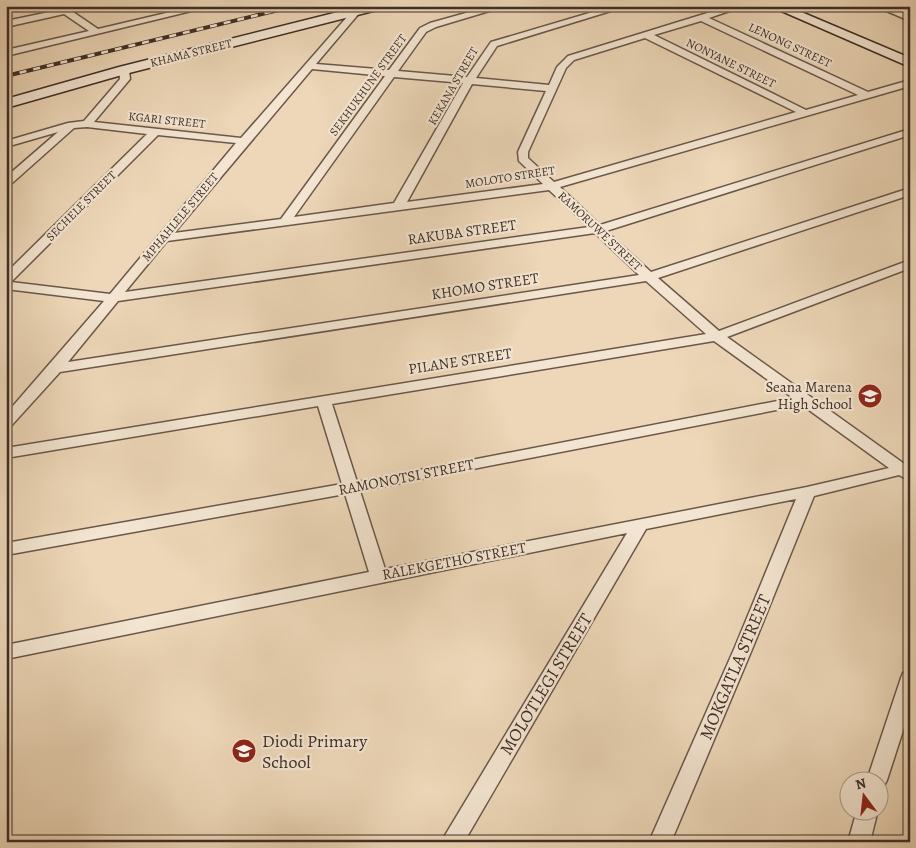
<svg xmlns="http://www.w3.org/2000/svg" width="916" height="848" viewBox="0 0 916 848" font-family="Alegreya,serif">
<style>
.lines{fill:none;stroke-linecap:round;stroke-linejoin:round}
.street-casing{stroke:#6a584b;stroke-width:3}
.secondary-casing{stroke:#3f2e27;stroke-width:3}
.street{fill:#f3e5d1;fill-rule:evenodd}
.secondary{fill:#f3e5d1;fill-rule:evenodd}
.rail-casing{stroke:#3f2e27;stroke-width:4}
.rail{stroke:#f3e5d1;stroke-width:2.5;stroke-dasharray:7;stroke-linecap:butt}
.labels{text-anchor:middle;stroke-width:4.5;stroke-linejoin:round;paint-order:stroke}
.far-street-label{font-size:12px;fill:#3f2e27;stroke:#f3e5d1}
.street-label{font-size:15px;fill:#3f2e27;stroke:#f3e5d1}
.poi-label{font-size:15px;fill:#3f2e27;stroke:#f3e5d1;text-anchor:end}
.near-street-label{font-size:18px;fill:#3f2e27;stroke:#f3e5d1}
.near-poi-label{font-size:18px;fill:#3f2e27;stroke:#f3e5d1;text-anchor:start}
</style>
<rect width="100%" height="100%" fill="#edd7b8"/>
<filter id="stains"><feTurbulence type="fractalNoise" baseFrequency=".004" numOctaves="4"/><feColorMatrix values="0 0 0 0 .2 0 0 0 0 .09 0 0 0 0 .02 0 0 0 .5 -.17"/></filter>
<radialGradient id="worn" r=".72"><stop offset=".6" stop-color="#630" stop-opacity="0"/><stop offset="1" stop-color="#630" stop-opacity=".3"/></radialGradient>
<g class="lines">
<defs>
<g id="street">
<path d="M59 6 68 8 92 6 73 12 98 29 196 6H212L6 56V50L89 31 64 14 6 27V21L59 10Z"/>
<path d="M491 6H506L436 27 426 32 398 71 467 77 491 42 613 6H627L497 46 476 78 549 85 557 67 568 56 730 6H744L709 18 868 92 910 80V86L560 187 600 225 910 129V135L606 231 651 272 910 188V195L658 278 719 331 910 260V268L727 337 910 468V481L899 475 814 496 753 647 671 842H649L735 647 796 499 646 529 464 842H441L627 533 6 659V645L369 572 345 494 6 555V543L342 484 318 406 6 458V448L706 334 646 281 60 372 11 426 6 427V414L104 301 6 289V273L147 134 87 127 74 128 10 185 6 186V177L58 132 6 147V141L68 123 84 121 120 79 119 70 124 67 129 70 130 79 94 122 241 138 354 9 361 11 316 64 389 70 420 28 430 23ZM701 21 858 95 806 110 654 35ZM645 38 796 112 554 182 528 158V152L566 68 574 60ZM312 69 385 76 281 219 174 233ZM394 77 463 83 394 203 294 217ZM472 84 546 91 518 152 519 161 543 184 407 202ZM158 135 236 143 110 294 11 282ZM549 190 589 227 125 292 167 241ZM595 233 639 275 68 362 118 301ZM714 341 793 398 357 482 332 404ZM802 405 889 468 807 487 385 569 360 491Z"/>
<path d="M875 6H887L910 15V21Z"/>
<path d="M910 671V709L887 780 884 786 878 788V780H867L901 678 903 673Z"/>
<path d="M857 810H878L870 842H848Z"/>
</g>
<g id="secondary">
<path d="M362 6H383L381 9 129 73 6 108V99L119 67Z"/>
<path d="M770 6H787L910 58V67Z"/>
</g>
</defs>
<use href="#street" class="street-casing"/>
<use href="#secondary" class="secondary-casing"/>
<use href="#street" class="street"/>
<use href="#secondary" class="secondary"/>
<defs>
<path id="rail" d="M6 76 295 6"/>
</defs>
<use href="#rail" class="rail-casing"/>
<use href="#rail" class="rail"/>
</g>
<defs>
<symbol id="school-disc" viewBox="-11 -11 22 22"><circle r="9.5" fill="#8f2418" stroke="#f3e5d1"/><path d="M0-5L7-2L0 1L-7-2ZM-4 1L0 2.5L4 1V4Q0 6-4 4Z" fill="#fff"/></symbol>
</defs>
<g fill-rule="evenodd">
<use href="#school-disc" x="856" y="382" width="28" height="28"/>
<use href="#school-disc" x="230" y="737" width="28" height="28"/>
</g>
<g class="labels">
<g class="far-street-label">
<text transform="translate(790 45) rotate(25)" y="4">LENONG STREET</text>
<text transform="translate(191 53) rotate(-14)" y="4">KHAMA STREET</text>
<text transform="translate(731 63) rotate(26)" y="4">NONYANE STREET</text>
<text transform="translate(368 85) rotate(-54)" y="4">SEKHUKHUNE STREET</text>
<text transform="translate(453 86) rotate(-60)" y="4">KEKANA STREET</text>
<text transform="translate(167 120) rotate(6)" y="4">KGARI STREET</text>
<text transform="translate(510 177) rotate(-9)" y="4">MOLOTO STREET</text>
<text transform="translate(81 206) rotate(-45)" y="4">SECHELE STREET</text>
<text transform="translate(180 217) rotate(-50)" y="4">MPHAHLELE STREET</text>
<text transform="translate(600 231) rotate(43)" y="4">RAMORUWE STREET</text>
</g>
<g class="street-label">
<text transform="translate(462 232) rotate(-8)" y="5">RAKUBA STREET</text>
<text transform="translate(485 286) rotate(-9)" y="5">KHOMO STREET</text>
<text transform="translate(460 361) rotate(-9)" y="5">PILANE STREET</text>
<text transform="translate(406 477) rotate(-11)" y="5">RAMONOTSI STREET</text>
<text transform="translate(454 561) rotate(-11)" y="5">RALEKGETHO STREET</text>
</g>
<g class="poi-label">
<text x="852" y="392">Seana Marena<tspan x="852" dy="17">High School</tspan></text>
</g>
<g class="near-street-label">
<text transform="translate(735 667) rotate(-67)" y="6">MOKGATLA STREET</text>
<text transform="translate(546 684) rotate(-59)" y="6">MOLOTLEGI STREET</text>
</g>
<g class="near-poi-label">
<text x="262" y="747">Diodi Primary<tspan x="262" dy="21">School</tspan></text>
</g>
</g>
<rect width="916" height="848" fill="none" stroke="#edd7b8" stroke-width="25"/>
<rect x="8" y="8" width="901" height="833" fill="none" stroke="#3f2e27" stroke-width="2.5"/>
<rect x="12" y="12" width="891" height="823" fill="none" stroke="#3f2e27"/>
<g transform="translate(864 796) rotate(345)"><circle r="24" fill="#f3e5d1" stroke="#ab9c8d"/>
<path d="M0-4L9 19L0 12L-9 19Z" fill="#8f2418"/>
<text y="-8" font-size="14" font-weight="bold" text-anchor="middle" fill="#3f2e27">N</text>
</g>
<rect width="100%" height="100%" filter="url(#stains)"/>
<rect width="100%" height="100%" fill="url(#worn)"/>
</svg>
